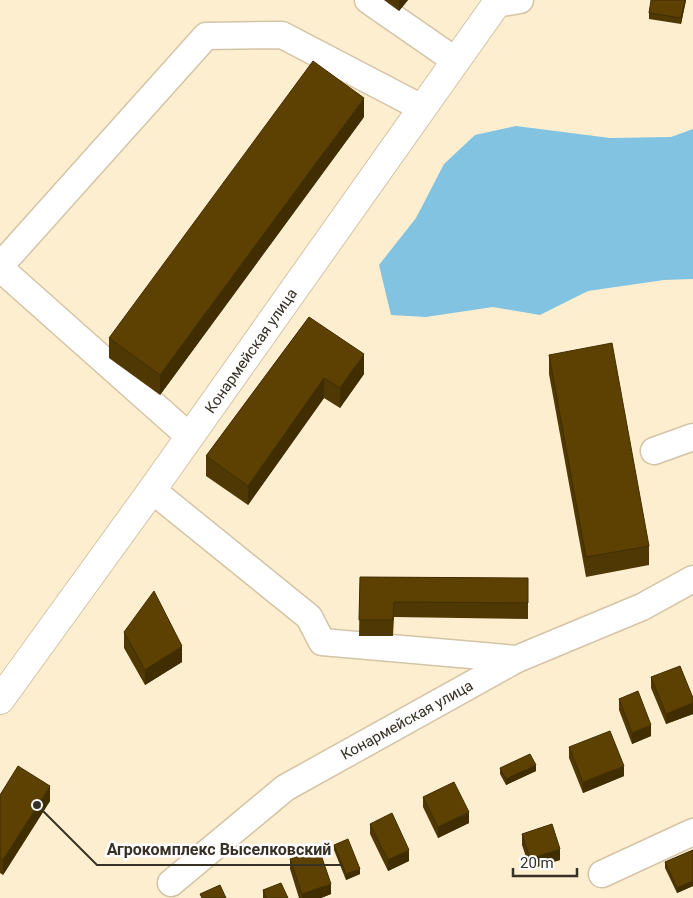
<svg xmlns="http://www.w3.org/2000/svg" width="693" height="898" viewBox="0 0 693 898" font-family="Roboto,sans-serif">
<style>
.water{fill:#81c3e1}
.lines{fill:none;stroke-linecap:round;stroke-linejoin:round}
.minor-casing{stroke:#d4c4a7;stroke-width:29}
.major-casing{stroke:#d4c4a7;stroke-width:30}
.minor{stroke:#fff;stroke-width:26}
.major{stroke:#fff;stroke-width:28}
.wall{fill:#4f3803}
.shaded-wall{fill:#402e02}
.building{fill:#5c4103;stroke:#402e02}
.labels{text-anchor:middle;stroke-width:5;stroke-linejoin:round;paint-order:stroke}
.street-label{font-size:15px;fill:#363025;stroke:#fdfdfd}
.leader{fill:none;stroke:#363025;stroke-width:2}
.callout-dot{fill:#363025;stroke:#fdfdfd;stroke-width:2}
.callout-label{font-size:16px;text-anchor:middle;font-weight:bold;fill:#363025;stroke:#fdfdfd;stroke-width:5;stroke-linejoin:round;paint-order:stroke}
</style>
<rect width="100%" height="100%" fill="#feeed0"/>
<path class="water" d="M516 126 610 138 671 137 693 129V279L664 280 588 291 540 315 493 307 426 317 391 315 379 265 416 218 444 164 475 135Z"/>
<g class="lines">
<defs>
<g id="minor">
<path d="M368 0 456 61"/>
<path d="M496 4 520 0"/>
<path d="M0 266 206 36 282 35 422 108"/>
<path d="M0 268 190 437"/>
<path d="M654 451 693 437"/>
<path d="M152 490 309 617 322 642 517 659"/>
<path d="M602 874 693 832"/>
<path d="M171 883 285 788 517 659 642 607 693 579"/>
</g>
<path id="major" d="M0 700 152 490 499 0"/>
</defs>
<use href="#minor" class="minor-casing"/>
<use href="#major" class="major-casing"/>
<use href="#minor" class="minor"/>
<use href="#major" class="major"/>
</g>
<g class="wall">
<path d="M384 0H408L399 11Z"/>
<path d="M686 0 681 24 649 19V13Z"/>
<path d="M364 117 160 395 109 358V338Z"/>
<path d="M309 317 364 374 340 408 324 398 248 505 206 476V456Z"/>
<path d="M549 355 649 546V565L586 577 549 374Z"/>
<path d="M360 577 528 578V619L394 617 393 636H359Z"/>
<path d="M124 632 182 662 145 685 124 648Z"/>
<path d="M651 677 693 698V714L666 724 651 688Z"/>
<path d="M619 699 651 736 632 744 619 710Z"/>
<path d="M569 747 624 776 583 793 569 758Z"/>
<path d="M500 768 536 771 506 785 500 774Z"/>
<path d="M0 795 50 801 3 875 0 873Z"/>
<path d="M423 797 469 823 438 838 423 807Z"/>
<path d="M370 824 409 861 388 871 370 834Z"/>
<path d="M522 834 560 860 530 869 522 845Z"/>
<path d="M334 845 360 874 346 880 334 850Z"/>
<path d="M693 850V886L677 893 665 868V862Z"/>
<path d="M290 859 331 894 321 898H299L290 869Z"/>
<path d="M263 890 288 898H263Z"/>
</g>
<g class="shaded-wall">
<path d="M399 0H408L399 11Z"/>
<path d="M685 0H686L681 24V18Z"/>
<path d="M364 98V117L160 395V375Z"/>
<path d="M364 354V374L340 408V388Z"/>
<path d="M324 378V398L248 505V486Z"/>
<path d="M182 646V662L145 685V670Z"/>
<path d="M693 703V714L666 724V714Z"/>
<path d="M651 725V736L632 744V733Z"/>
<path d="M536 765V771L506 785V779Z"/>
<path d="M624 766V776L583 793V782Z"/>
<path d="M50 786V801L3 875V860Z"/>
<path d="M469 812V823L438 838V827Z"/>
<path d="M560 849V860L530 869V859Z"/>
<path d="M409 850V861L388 871V860Z"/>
<path d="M360 869V874L346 880V874Z"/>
<path d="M693 881V886L677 893V888Z"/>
<path d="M331 884V894L321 898H302V894Z"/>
</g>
<g class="building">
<path d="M651 0H685L681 18 649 13Z"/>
<path d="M313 61 364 98 160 375 109 338Z"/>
<path d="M309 317 364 354 340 388 324 378 248 486 206 456Z"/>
<path d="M612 343 649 546 586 557 549 355Z"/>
<path d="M360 577 528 578V603L394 602 393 620H359Z"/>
<path d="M154 591 182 646 145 670 124 632Z"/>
<path d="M680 666 693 698V703L666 714 651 677Z"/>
<path d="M638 691 651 725 632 733 619 699Z"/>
<path d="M610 731 624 766 583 782 569 747Z"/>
<path d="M530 754 536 765 506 779 500 768Z"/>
<path d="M18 766 50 786 3 860 0 858V795Z"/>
<path d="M454 782 469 812 438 827 423 797Z"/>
<path d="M392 813 409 850 388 860 370 824Z"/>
<path d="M552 824 560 849 530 859 522 834Z"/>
<path d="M348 839 360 869 346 874 334 845Z"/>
<path d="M319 849 331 884 302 894 290 859Z"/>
<path d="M693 850V881L677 888 665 862Z"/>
<path d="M281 883 288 898H266L263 890Z"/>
<path d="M220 885 226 898H202L200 894Z"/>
</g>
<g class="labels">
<g class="street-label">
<text transform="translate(251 351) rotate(-55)" y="5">Конармейская улица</text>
<text transform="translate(407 720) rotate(-29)" y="5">Конармейская улица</text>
</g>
</g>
<path class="leader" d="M37 805L97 865H342"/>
<circle class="callout-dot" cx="37" cy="805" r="5"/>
<g class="callout-label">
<text x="219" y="855">Агрокомплекс Выселковский</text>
</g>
<path d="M513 868v8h64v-8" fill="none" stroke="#363025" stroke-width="2.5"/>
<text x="520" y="868" font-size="15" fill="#363025" stroke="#fdfdfd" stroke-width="4" paint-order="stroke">20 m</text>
</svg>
